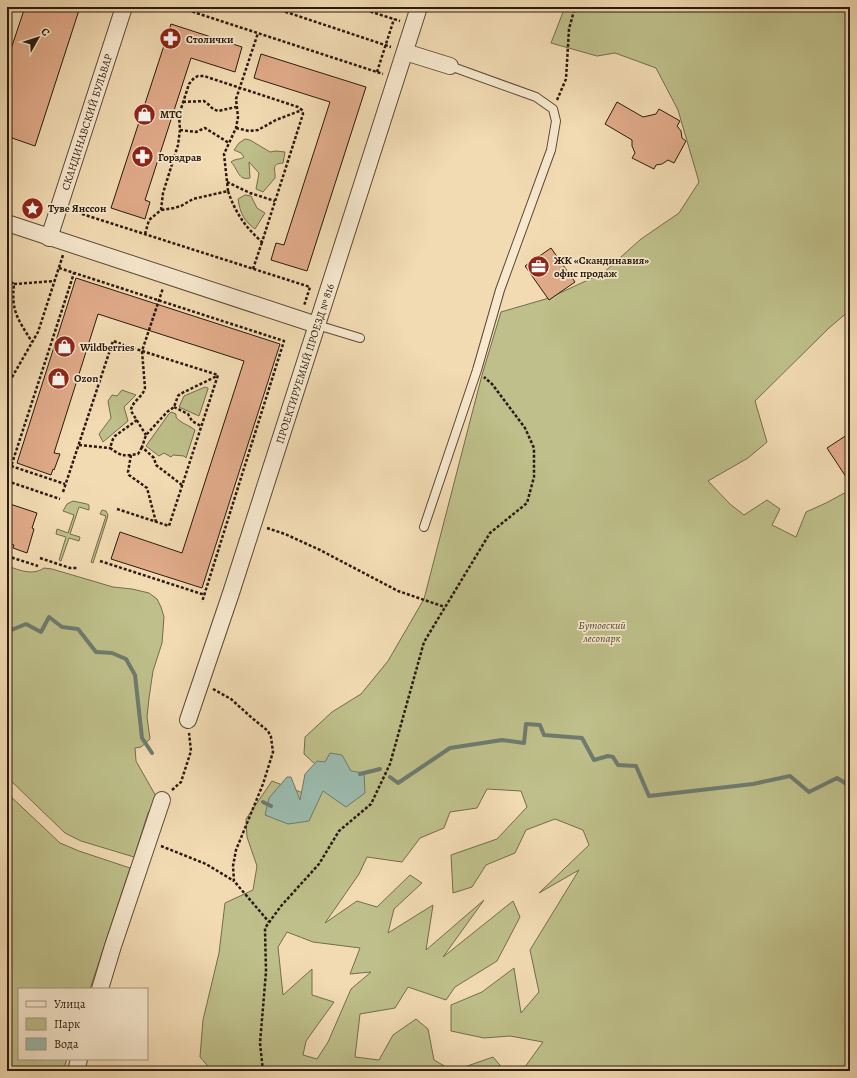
<svg xmlns="http://www.w3.org/2000/svg" width="857" height="1078" viewBox="0 0 857 1078" font-family="Alegreya,serif">
<style>
.green{fill:#bebf8a;stroke:#746c4c;fill-rule:evenodd}
.water{fill:#9bbbae;stroke:#6e7b6e}
.lines{fill:none;stroke-linecap:round;stroke-linejoin:round}
.stream{stroke:#6e7b6e;stroke-width:4}
.building{fill:#e1ab8a;stroke:#2b1a0d}
.lane-casing{stroke:#5d4a36;stroke-width:10}
.street-casing{stroke:#5d4a36;stroke-width:18}
.path{stroke:#2b1a0d;stroke-width:2.5;stroke-dasharray:3 2;stroke-linecap:butt}
.lane{stroke:#f7e8ce;stroke-width:8}
.street{stroke:#f7e8ce;stroke-width:16}
.labels{text-anchor:middle;stroke-width:3.5;stroke-linejoin:round;paint-order:stroke}
.poi-label{font-size:11px;font-weight:bold;fill:#2b1a0d;stroke:#f7e8ce;text-anchor:start}
.street-label{font-size:11px;fill:#2b1a0d;stroke:#f7e8ce}
.park-label{font-size:11px;font-style:italic;fill:#574c32;stroke:#f7e8ce}
</style>
<rect width="100%" height="100%" fill="#f2dbb3"/>
<filter id="stains"><feTurbulence type="fractalNoise" baseFrequency=".005" numOctaves="4"/><feColorMatrix values="0 0 0 0 .2 0 0 0 0 .09 0 0 0 0 .02 0 0 0 .5 -.17"/></filter>
<radialGradient id="worn" r=".72"><stop offset=".6" stop-color="#630" stop-opacity="0"/><stop offset="1" stop-color="#630" stop-opacity=".3"/></radialGradient>
<g class="green">
<path d="M565 7H850V310L829 328 755 401 767 442 748 458 708 481 730 504 744 515 767 500 780 509 772 525 796 537 806 512 826 503 850 490V1071H522L543 1042 510 1036 484 1038 451 1031V1005L482 992 514 968 521 1013 539 992 530 950 579 870 539 893 589 845 583 830 555 819 526 830 515 853 486 865 472 887 453 893 451 855 497 839 527 807 521 791 487 789 477 808 450 812 444 828 420 838 402 862 367 857 359 874 325 923 357 901 377 907 410 875 422 883 394 909 388 933 433 905 426 950 484 900 443 957 513 901 520 917 497 961 455 987 446 1000 408 987 395 1008 360 1014 355 1057 379 1060 393 1035 416 1019 428 1029 434 1060 453 1071 493 1057 505 1071H212L200 1057 203 1020 219 953 225 903 253 890 257 866 247 837 246 819 272 781 303 793 328 776 304 754 305 737 332 712 361 694 388 661 424 599 482 375 501 312 549 298 603 273 641 239 679 213 699 182 678 110 656 68 615 53 597 56 551 43ZM287 932 313 942 360 948 350 974 371 972 351 989 328 1042 317 1059 303 1055 306 1041 334 1002 312 995V969L283 995 278 947Z"/>
<path d="M245 139 250 140 270 152 276 151 285 152 283 163C270 164 276 170 275 178L263 192 256 189 259 173 249 162 250 178C238 181 238 169 231 162 236 158 240 160 244 157L241 153 234 150 239 143Z"/>
<path d="M245 195 251 196 257 208 265 213 255 229C244 221 240 213 238 199Z"/>
<path d="M205 387 208 388V389L199 416 179 407 184 396Z"/>
<path d="M122 390 136 395 124 407 128 421 103 442 99 434 111 418 108 401 112 395 117 396Z"/>
<path d="M171 412 176 414V417C180 423 189 425 195 430L186 458 184 456 173 455 171 457 164 453 159 456 146 446 168 415Z"/>
<path d="M73 501 87 504 89 505V510L79 507 70 534 80 537 79 541 69 538 61 561 59 560 66 537 56 534 57 529 68 533 74 515 63 511 67 504Z"/>
<path d="M102 510 106 511 108 515 107 519 93 563 91 562 106 516 100 514Z"/>
<path d="M7 566C20 570 32 576 44 568L52 569 113 587 132 589 149 593 157 599 161 607 164 617 162 643 153 671 149 698 147 717 150 739 141 747 135 748 136 761 157 798 148 813 134 857 81 841 65 833 7 777Z"/>
<path d="M7 793 60 843 79 851 130 868 90 989H19V1059H67L63 1071H7Z"/>
</g>
<path class="water" d="M330 753 342 755 351 771 364 773 365 793 346 807 323 791 309 821 288 824 265 815 269 798 287 777H291L300 800 305 774 317 761 325 762Z"/>
<g class="lines">
<g class="stream">
<path d="M9 631 26 624 41 632 49 617 62 627 78 629 96 652 112 653 126 659 135 675 142 738 152 753"/>
<path d="M360 774 380 769"/>
<path d="M390 777 398 783 450 748 502 740 524 743 526 724 540 725 544 735 582 738 594 760 608 756 613 757 618 765 636 766 649 796 753 784 790 776 809 792 837 778 850 786"/>
<path d="M263 802 271 806"/>
</g>
</g>
<g class="building">
<path d="M25 7H80L35 146 12 138 7 120V61Z"/>
<path d="M171 24 242 47 235 72 191 58 145 200 150 202 145 219 111 208Z"/>
<path d="M261 54 366 87 307 271 271 260 276 243 284 245 330 102 254 78Z"/>
<path d="M617 102 643 117 656 114 659 109 680 121 677 126 681 131 682 138 686 141 674 163 668 160 662 164 656 165 654 169 632 158 635 153 632 146V140L605 124Z"/>
<path d="M551 248 575 282 549 300 525 266Z"/>
<path d="M76 278 280 344 202 588 111 559 120 532 182 553 244 361 98 314 54 453 60 454 54 470 53 469 51 475 17 463Z"/>
<path d="M850 433V483L827 448Z"/>
<path d="M7 503 37 513 32 528 34 529 27 553 13 548 14 545 7 543Z"/>
</g>
<g class="lines">
<defs>
<g id="lane">
<path d="M317 325 360 338"/>
<path d="M424 527 477 370 500 290 551 150 556 121 553 109 536 97 450 66"/>
</g>
<g id="street">
<path d="M405 52 450 66"/>
<path d="M7 223 317 325"/>
<path id="s1" d="M49 238 124 7"/>
<path id="s2" d="M188 720 231 593 419 7"/>
<path d="M100 989 113 946 162 800"/>
<path d="M76 1071 79 1059"/>
</g>
</defs>
<use href="#lane" class="lane-casing"/>
<use href="#street" class="street-casing"/>
<g class="path">
<path d="M178 7 383 74"/>
<path d="M271 7 391 47"/>
<path d="M356 7 400 21"/>
<path d="M377 72 394 19"/>
<path d="M557 100 566 79 569 29 575 7"/>
<path d="M183 102 204 101 208 104 213 109 218 111 236 107"/>
<path d="M236 128 249 131 258 130 276 120 302 110"/>
<path d="M180 130 196 132 205 128 229 143"/>
<path d="M227 182 250 193 275 201"/>
<path d="M228 191 224 154 236 128 238 117 236 99 258 33"/>
<path d="M82 214 310 287 304 306"/>
<path d="M145 234 149 220 161 210 163 193 178 145 180 130 179 115 189 84 194 78 198 76H204L298 107 302 110 303 114 262 242C245 227 235 212 228 191L193 199 181 206 174 208 161 210"/>
<path d="M59 268 284 341 202 602"/>
<path d="M253 269 262 242"/>
<path d="M7 279 14 284C11 312 18 319 32 342"/>
<path d="M14 284 55 281"/>
<path d="M7 386 38 332 63 255"/>
<path d="M174 407 188 414 192 421 201 426"/>
<path d="M137 420 115 436 113 439 110 448C123 457 123 456 138 454L142 447"/>
<path d="M79 445 110 448"/>
<path d="M131 455 128 472 129 475 147 488 156 522"/>
<path d="M11 466 65 484"/>
<path d="M7 479 74 273"/>
<path d="M7 481 60 499"/>
<path d="M182 485 156 465 154 458 142 447 146 435 167 412 174 407 178 396 180 394 217 376"/>
<path d="M63 492 113 341 142 351 145 388C143 397 131 402 131 411L146 435"/>
<path d="M117 509 169 526 218 375 142 351 163 288"/>
<path d="M267 528 285 534 320 550 398 591 445 607"/>
<path d="M7 556 38 566"/>
<path d="M40 558 70 568H77"/>
<path d="M100 561 205 595"/>
<path d="M213 689 231 699 252 718 268 731 271 737 273 752 263 784 236 850 233 866 234 881 269 922"/>
<path d="M172 790 181 782 191 751 189 733"/>
<path d="M161 846 206 864 234 881"/>
<path d="M263 1071 260 1043 266 972 265 928 281 906 319 864 339 831 371 804 390 764 424 642 490 533 527 503 534 477V448L525 428 492 384 484 377"/>
</g>
<use href="#lane" class="lane"/>
<use href="#street" class="street"/>
</g>
<defs>
<symbol id="pharmacy-disc" viewBox="-11 -11 22 22"><circle r="9.5" fill="#8f2418" stroke="#f7e8ce"/><path d="M-2-6h4v4h4v4h-4v4h-4v-4h-4v-4h4Z" fill="#fff"/></symbol>
<symbol id="shop-disc" viewBox="-11 -11 22 22"><circle r="9.5" fill="#8f2418" stroke="#f7e8ce"/><path d="M-5-2.5h2.3a2.7 3.5 0 0 1 5.4 0H5L5.5 6h-11ZM-1.5-2.5h3a1.5 2.3 0 0 0-3 0Z" fill="#fff"/></symbol>
<symbol id="sight-disc" viewBox="-11 -11 22 22"><circle r="9.5" fill="#8f2418" stroke="#f7e8ce"/><path d="M0-6L1.8-2.2L6-1.7L2.9 1.2L3.7 5.4L0 3.3L-3.7 5.4L-2.9 1.2L-6-1.7L-1.8-2.2Z" fill="#fff"/></symbol>
<symbol id="office-disc" viewBox="-11 -11 22 22"><circle r="9.5" fill="#8f2418" stroke="#f7e8ce"/><path d="M-6-3h4V-5.5h4V-3h4V5H-6ZM-1-4.5V-3h2v-1.5ZM-6 0V1H6V0Z" fill="#fff"/></symbol>
</defs>
<g fill-rule="evenodd">
<use href="#pharmacy-disc" x="158" y="26" width="25" height="25"/>
<use href="#shop-disc" x="132" y="102" width="25" height="25"/>
<use href="#pharmacy-disc" x="130" y="144" width="25" height="25"/>
<use href="#sight-disc" x="20" y="196" width="25" height="25"/>
<use href="#office-disc" x="526" y="254" width="25" height="25"/>
<use href="#shop-disc" x="52" y="334" width="25" height="25"/>
<use href="#shop-disc" x="46" y="366" width="25" height="25"/>
</g>
<g class="labels">
<g class="poi-label">
<text x="186" y="43">Столички</text>
<text x="160" y="118">МТС</text>
<text x="158" y="161">Горздрав</text>
<text x="48" y="212">Туве Янссон</text>
<text x="554" y="264">ЖК «Скандинавия»<tspan x="554" dy="13">офис продаж</tspan></text>
<text x="80" y="351">Wildberries</text>
<text x="74" y="382">Ozon</text>
</g>
<g class="street-label">
<text dy="4" stroke="none"><textPath href="#s1" startOffset="122">СКАНДИНАВСКИЙ БУЛЬВАР</textPath></text>
<text dy="4" stroke="none"><textPath href="#s2" startOffset="375">ПРОЕКТИРУЕМЫЙ ПРОЕЗД № 816</textPath></text>
</g>
<g class="park-label">
<text x="602" y="629">Бутовский<tspan x="602" dy="13">лесопарк</tspan></text>
</g>
</g>
<rect width="857" height="1078" fill="none" stroke="#f2dbb3" stroke-width="24"/>
<rect x="8" y="8" width="841" height="1062" fill="none" stroke="#2b1a0d" stroke-width="2"/>
<rect x="12" y="12" width="833" height="1054" fill="none" stroke="#2b1a0d"/>
<rect x="18" y="988" width="130" height="72" fill="#f7e8ce" stroke="#a59681"/>
<rect x="26" y="1001" width="20" height="6" fill="#f7e8ce" stroke="#a59681"/>
<text x="54" y="1008" font-size="12" fill="#2b1a0d">Улица</text>
<rect x="26" y="1018" width="20" height="12" fill="#bebf8a" stroke="#a59681"/>
<text x="54" y="1028" font-size="12" fill="#2b1a0d">Парк</text>
<rect x="26" y="1038" width="20" height="12" fill="#9bbbae" stroke="#a59681"/>
<text x="54" y="1048" font-size="12" fill="#2b1a0d">Вода</text>
<g transform="translate(38 38) rotate(51)" stroke="#f7e8ce" stroke-width="3" paint-order="stroke">
<path d="M0-3L7 15L0 10L-7 15Z" fill="#2b1a0d"/>
<text y="-6" font-size="11" font-weight="bold" text-anchor="middle" fill="#2b1a0d">С</text>
</g>
<rect width="100%" height="100%" filter="url(#stains)"/>
<rect width="100%" height="100%" fill="url(#worn)"/>
</svg>
